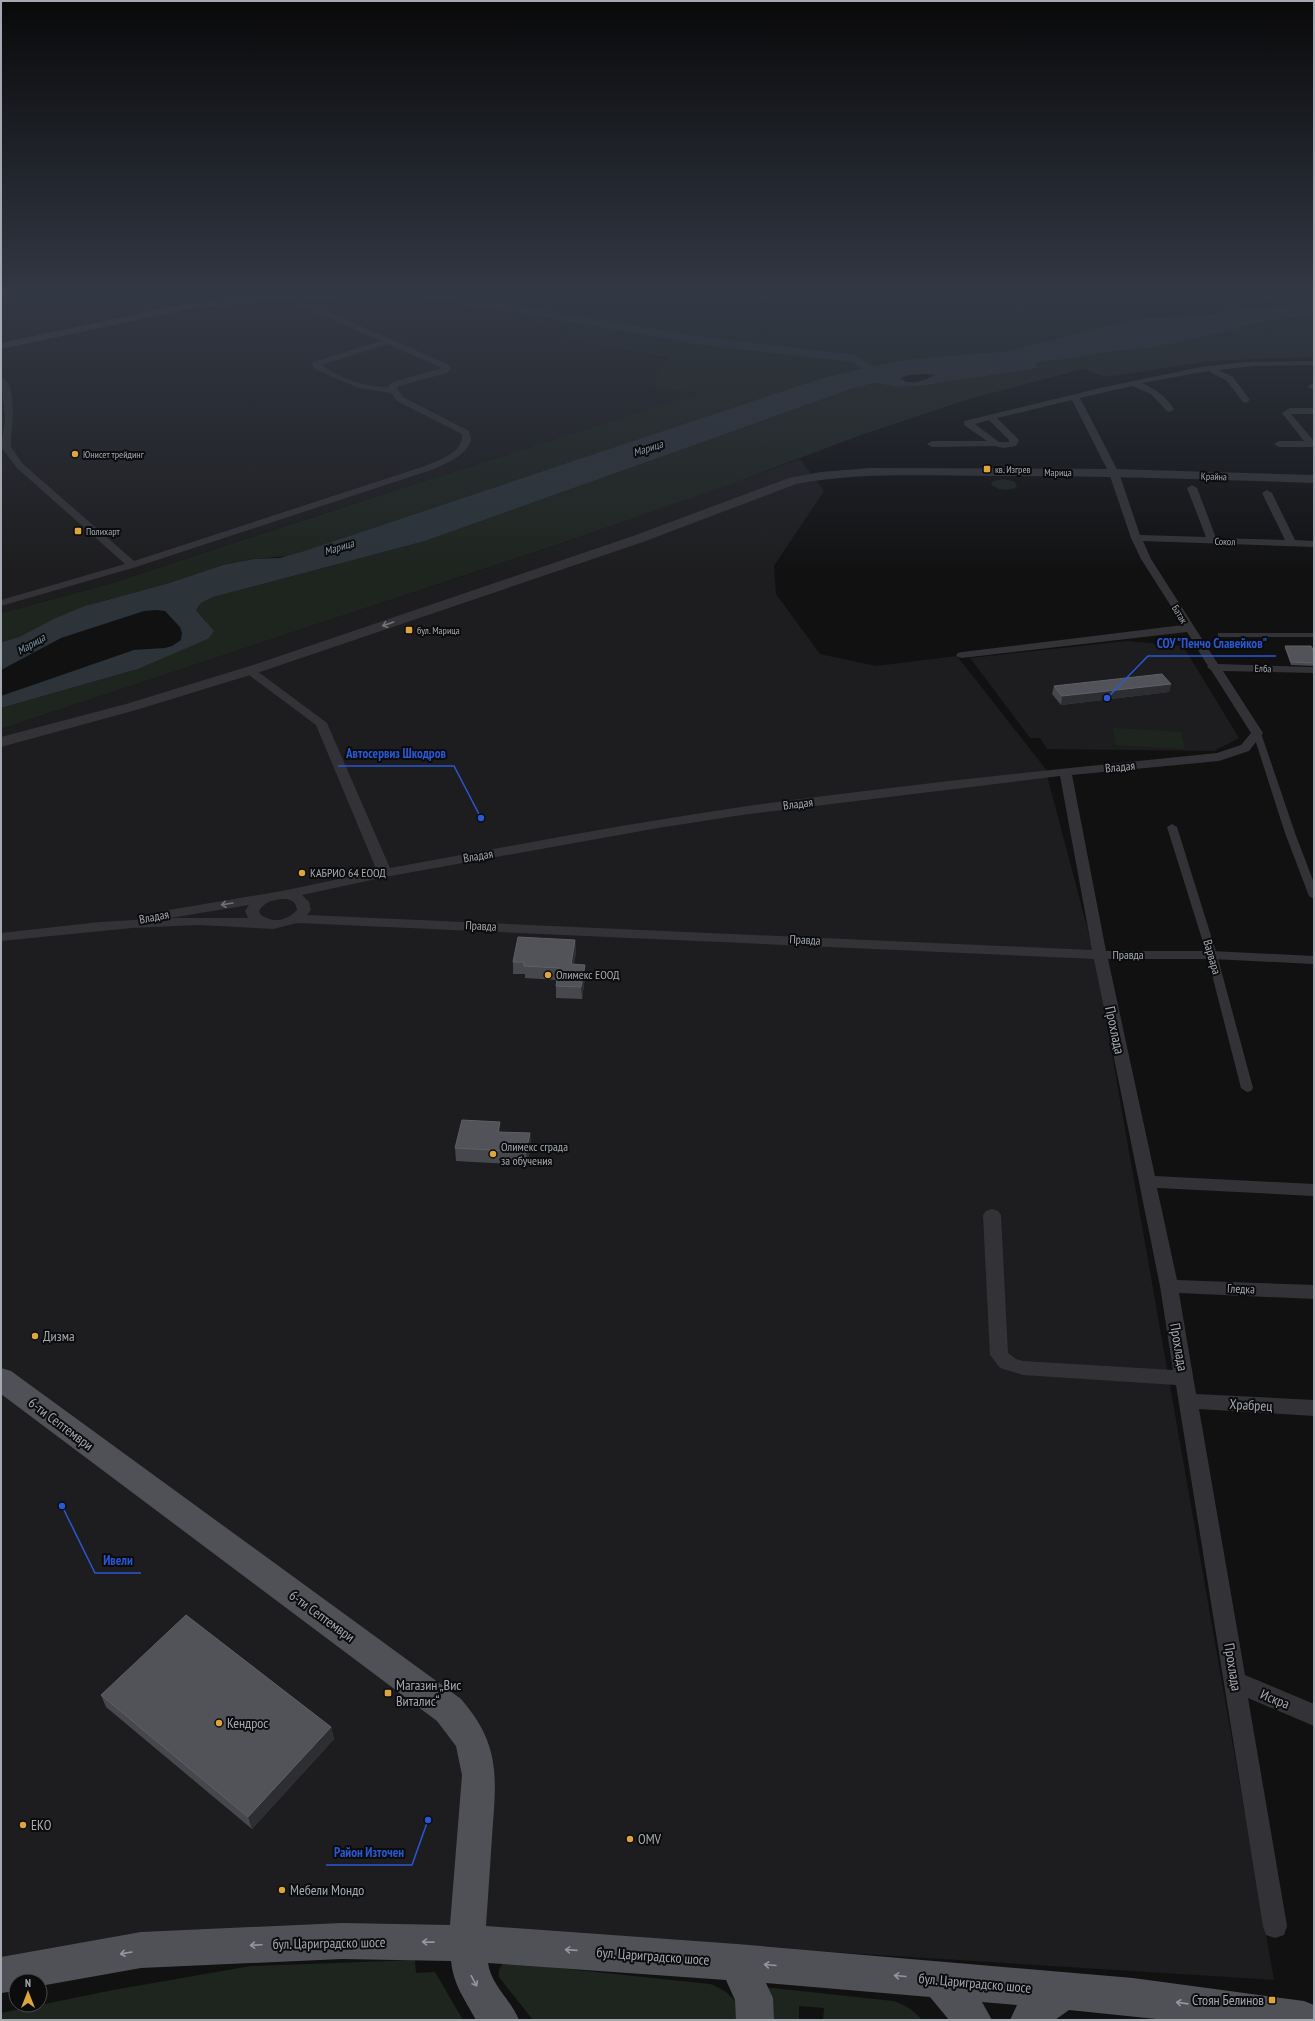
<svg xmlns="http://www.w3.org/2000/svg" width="1315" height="2021" viewBox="0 0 1315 2021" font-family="'PT Sans Narrow',sans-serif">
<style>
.built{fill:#1d1d1f}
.green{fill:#1e251f}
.water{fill:#2c343a;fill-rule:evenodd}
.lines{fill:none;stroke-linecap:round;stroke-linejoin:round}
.river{fill:#2c343a;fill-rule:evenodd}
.pedestrian{fill:#333337;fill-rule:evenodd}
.minor{fill:#333337;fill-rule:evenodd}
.tertiary{fill:#333337;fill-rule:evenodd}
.secondary{fill:#414247;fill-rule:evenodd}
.primary{fill:#4f5156;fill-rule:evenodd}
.wall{fill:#47484d}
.shaded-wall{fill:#2d2e31}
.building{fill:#515358;stroke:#5e6066}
.oneway{stroke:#71747b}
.oneway2{stroke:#9397a0}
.poi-dot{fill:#dea43e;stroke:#0c0c0d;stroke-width:1.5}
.labels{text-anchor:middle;stroke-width:4;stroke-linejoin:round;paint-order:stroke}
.far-poi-label{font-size:10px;fill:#a4a9b2;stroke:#0c0c0d;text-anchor:start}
.far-street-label{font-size:10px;fill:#a4a9b2;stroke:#0c0c0d}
.far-water-label{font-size:11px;font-style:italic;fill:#7e96aa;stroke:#0c0c0d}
.street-label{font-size:12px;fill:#a4a9b2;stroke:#0c0c0d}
.poi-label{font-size:12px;fill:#a4a9b2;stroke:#0c0c0d;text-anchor:start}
.near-street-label{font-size:14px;fill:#a4a9b2;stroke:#0c0c0d}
.near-poi-label{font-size:14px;fill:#a4a9b2;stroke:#0c0c0d;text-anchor:start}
.leader{fill:none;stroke:#2a57d4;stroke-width:1.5}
.callout-dot{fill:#2a57d4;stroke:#0c0c0d;stroke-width:1.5}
.callout-label{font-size:13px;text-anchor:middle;font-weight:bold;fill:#2a57d4;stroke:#0c0c0d;stroke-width:4;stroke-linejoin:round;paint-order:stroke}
</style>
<rect width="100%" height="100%" fill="#111112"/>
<g class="built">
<path d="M1 291H359L566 329 557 338 668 359 652 386 698 394 393 491 109 584 1 613Z"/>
<path d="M456 291H545L522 301Z"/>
<path d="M800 459 824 491 774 566 776 594 820 654 876 666 957 656 1045 768 1095 957 1274 1980 513 1932 1 1962V729L574 539Z"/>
<path d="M1127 641 1183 646 1239 738 1214 751 1047 749 1040 738H1030L970 658Z"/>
</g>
<g class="green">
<path d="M359 291H456L522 301 530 297 514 294 519 291H542L536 295 545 291H1314V304L1248 309 1185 317 1147 318 1099 327 1009 351 911 359 878 365 822 378 289 556 254 559 223 565 169 583 99 602 53 619 19 637 1 642V613L109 584 393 491 697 394 652 386 668 358 557 338 565 329Z"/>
<path d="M1314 316V357L1210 361 1105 377 1083 369 966 400 861 435 728 485 574 539 1 729V708L138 669 208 639 206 621 196 610 201 603 213 597 425 541 857 387 876 383 897 387 920 386 1033 369 1037 367 1035 364 1037 362 1067 359 1099 353 1150 348 1222 333 1265 321Z"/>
<path d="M1004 479 1015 482 1017 487C1009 491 997 491 991 484L993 481Z"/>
<path d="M1113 728 1181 732 1185 749 1116 745Z"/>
<path d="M415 1960 416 1973 435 1972 463 2020H1V2013L113 1990 251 1966Z"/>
<path d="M503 1963H510L710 1984C729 1991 738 2001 744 2020H533L499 1977V1970Z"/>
<path d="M762 1988H773L893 2001C905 2005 914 2010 922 2020H823L824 2008 799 2006V2020H768Z"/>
</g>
<path class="water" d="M1314 304V316L1265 321 1222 333 1150 348 1099 353 1067 359 1037 362 1035 364 1037 367 1033 369 920 386 897 387 876 383 857 387 425 541 213 597 201 603 196 610 214 631 208 639 138 669 1 708V696L134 650 165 648 172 646 181 640 182 633 180 627 165 611 157 610 144 611 61 638 1 670V642L19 637 53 619 85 606 169 583 223 565 254 559 280 558 304 551 822 378 878 365 911 359 1009 351 1099 327 1147 318 1185 317 1248 309ZM927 374 935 375C926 380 909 387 900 378L909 375Z"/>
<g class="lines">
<path class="river" d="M404 291H430L702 337 855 355 888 375 882 379 877 378 852 362 702 345 410 294Z"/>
<g class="pedestrian">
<rect x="1218" y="633" width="96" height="4"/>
<path d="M1257 730 1261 733 1295 833 1314 883V899L1309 896 1285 833 1253 733Z"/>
<path d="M1172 824 1177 827 1217 955 1253 1088 1251 1091 1247 1092 1241 1088 1207 955 1167 827Z"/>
</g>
<g class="minor">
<path d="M285 295H291L449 365 451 369 447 373 399 386 397 388 403 397 469 431 471 440C465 457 447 463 431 470L136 567 1 606V600L125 564 17 468 1 447 5 418 1 378C20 384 10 432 11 447L23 464 134 561 425 466C439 460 464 453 462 434L397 401 391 393 359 388 314 369 312 364 313 362 381 341 285 299ZM388 344 442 368 393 382 388 387C364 387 340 378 321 365Z"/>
<path d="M1314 361V365L1255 366 1218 370 1233 377 1250 400 1246 403 1243 402 1227 381 1208 371 1142 383C1156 389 1166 397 1174 409L1170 412 1167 411 1151 394 1132 386 1080 398 1119 473 1140 535 1206 537 1187 488 1192 485 1197 488 1216 538 1285 540 1262 493 1267 490 1272 493 1295 540 1314 541V547L1143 541 1151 559 1218 664 1314 667V673L1223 671 1263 733 1249 751 1219 761 1072 775 1106 951H1212L1314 956V964L1212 959H1108L1155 1176 1314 1184V1196L1157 1188 1177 1280 1314 1285V1299L1179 1293 1196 1394 1314 1400V1416L1199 1409 1245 1675 1314 1704V1726L1248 1698 1287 1926 1284 1935 1275 1938 1266 1935 1263 1926 1176 1385 1023 1375 1000 1368 990 1355 983 1215 986 1211 992 1209 998 1211 1001 1215 1008 1353 1016 1359 1023 1361 1173 1370 1160 1286 1094 959 297 923 273 929 198 925 132 928 1 941V933L100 922 167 918 161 914 163 911 282 891 377 871 316 725 245 672 243 670 245 668H253L327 723 390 868C507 847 624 824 741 807 899 785 1059 769 1217 753L1241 745 1251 733 1211 670 1207 667 1208 666 1187 632 962 658 958 657 956 655 958 653 962 652 1183 625 1141 559 1131 538 1109 473 1072 400 997 418 1019 440 1016 446 1003 448 995 446 932 447 927 444 932 441H987L964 425V421L1100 388 1201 367 1245 362ZM989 420 1009 440V442H999L975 424ZM1060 776 1092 950 307 915 311 910 309 902 302 895 385 877 658 828 742 815ZM286 899C293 900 296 903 297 910 287 921 272 924 260 914L259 911C265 901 275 899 286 899ZM249 905 245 911 248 918H170Z"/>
<path d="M1311 384H1314V390L1307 387Z"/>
<path d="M1290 408H1314V414H1291L1314 441V447H1279L1274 444 1279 441H1304L1282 413Z"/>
</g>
<path class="tertiary" d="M870 468 1114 469 1314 475V483C1207 479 1100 476 992 476 927 476 861 472 796 484L643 542 263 671 136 710 1 747V737L126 704 253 665 633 536 789 478 821 472Z"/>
<path class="secondary" d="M329 291H351L350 293 331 297 198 307 1 349V343L198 301Z"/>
<path class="primary" d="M1 1368 11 1371 461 1699C502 1746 496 1780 492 1837 490 1867 488 1897 486 1926L737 1944 1133 1978 1304 2001 1314 2005V2020H1166L1069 2010 1055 2020H1010L1017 2005 982 2002 992 2020H949L930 1997 766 1983 773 1998 774 2020H736L735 2000 726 1980 488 1963C491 1985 511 2000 519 2020H476C465 2000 453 1984 451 1961L342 1959 141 1968 40 1986V1981H16V1991L1 1993V1957L141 1932 342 1923 450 1925 462 1775 456 1746 437 1721 1 1394Z"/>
</g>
<g class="wall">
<path d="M1285 646 1314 651V666L1291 665 1285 648Z"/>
<path d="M1171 684 1169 692 1061 705 1052 694 1054 686Z"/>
<path d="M575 940 576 952 574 964 585 977 582 999 556 998V986L557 980 525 978V974H513V962Z"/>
<path d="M500 1122V1132L530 1133 531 1146 527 1165 456 1161 455 1148Z"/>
<path d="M101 1695 331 1727 334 1739 252 1829 106 1707Z"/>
</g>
<g class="shaded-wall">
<path d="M1171 684 1169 692 1061 705 1062 696Z"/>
<path d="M575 940 576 952 572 976 571 964Z"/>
<path d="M585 965V977L582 999 581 987Z"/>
<path d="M500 1122V1135L498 1132Z"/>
<path d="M530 1133 531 1146 527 1165 526 1152Z"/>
<path d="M331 1727 334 1739 252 1829 248 1817Z"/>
</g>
<g class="building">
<path d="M1285 646H1311L1314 651V663L1291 662Z"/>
<path d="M1162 674 1171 684 1062 696 1054 686Z"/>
<path d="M518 937 575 940 571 964 585 965 581 987 556 986 559 968 524 966V962H513Z"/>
<path d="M462 1120 500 1122 498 1132 530 1133 526 1152 455 1148Z"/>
<path d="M186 1615 331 1727 248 1817 101 1695Z"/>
</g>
<defs><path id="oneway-shaft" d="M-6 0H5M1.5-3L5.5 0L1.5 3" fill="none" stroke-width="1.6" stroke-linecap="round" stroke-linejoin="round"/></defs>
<g class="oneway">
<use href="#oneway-shaft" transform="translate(388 624) rotate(161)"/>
<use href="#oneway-shaft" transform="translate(227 904) rotate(171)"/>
</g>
<g class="oneway2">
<use href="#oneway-shaft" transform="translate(428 1942) rotate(-179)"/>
<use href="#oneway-shaft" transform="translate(256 1945) rotate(177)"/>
<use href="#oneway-shaft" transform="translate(571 1950) rotate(-176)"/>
<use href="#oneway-shaft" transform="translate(126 1953) rotate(170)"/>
<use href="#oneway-shaft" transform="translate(770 1965) rotate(-175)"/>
<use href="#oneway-shaft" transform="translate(900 1976) rotate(-175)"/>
<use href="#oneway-shaft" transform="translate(474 1981) rotate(62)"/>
<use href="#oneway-shaft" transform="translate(1182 2003) rotate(-172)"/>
</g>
<linearGradient id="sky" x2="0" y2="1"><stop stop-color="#09090a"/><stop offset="0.51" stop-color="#323844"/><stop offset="1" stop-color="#323844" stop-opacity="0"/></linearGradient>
<rect width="1315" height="574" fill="url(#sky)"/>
<g class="poi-dot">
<circle cx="75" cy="454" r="4"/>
<rect x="983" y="465" width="8" height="8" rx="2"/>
<rect x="74" y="527" width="8" height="8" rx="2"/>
<rect x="405" y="626" width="8" height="8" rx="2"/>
<circle cx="302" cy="873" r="4"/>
<circle cx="548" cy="975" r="4"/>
<circle cx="493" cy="1154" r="4"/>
<circle cx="35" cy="1336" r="4"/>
<rect x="384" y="1689" width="8" height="8" rx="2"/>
<circle cx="219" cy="1723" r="4"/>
<circle cx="23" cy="1825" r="4"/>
<circle cx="630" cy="1839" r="4"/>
<circle cx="282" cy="1890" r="4"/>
<rect x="1268" y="1996" width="8" height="8" rx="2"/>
</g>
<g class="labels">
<g class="far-poi-label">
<text x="83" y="458">Юнисет трейдинг</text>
<text x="995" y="473">кв. Изгрев</text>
<text x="86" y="535">Полихарт</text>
<text x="417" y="634">бул. Марица</text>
</g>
<g class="far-street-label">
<text x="1058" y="476">Марица</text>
<text transform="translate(1214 476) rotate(2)" y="4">Крайна</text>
<text transform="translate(1225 541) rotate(2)" y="4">Сокол</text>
<text transform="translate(1180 614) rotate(58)" y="4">Батак</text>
<text transform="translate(1263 668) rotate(2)" y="4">Елба</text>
</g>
<g class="far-water-label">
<text transform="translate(648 448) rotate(-18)" y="4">Марица</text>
<text transform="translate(339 547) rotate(-17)" y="4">Марица</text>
<text transform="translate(31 644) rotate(-30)" y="4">Марица</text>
</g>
<g class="street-label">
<text transform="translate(1120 767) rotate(-6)" y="4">Владая</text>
<text transform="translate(798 804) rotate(-7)" y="4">Владая</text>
<text transform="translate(478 856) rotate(-10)" y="4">Владая</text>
<text transform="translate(154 917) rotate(-11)" y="4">Владая</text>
<text transform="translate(481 926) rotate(3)" y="4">Правда</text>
<text transform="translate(805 940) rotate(3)" y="4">Правда</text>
<text x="1128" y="959">Правда</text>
<text transform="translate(1212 957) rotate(74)" y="4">Варвара</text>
<text transform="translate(1241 1289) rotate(2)" y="4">Гледка</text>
</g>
<g class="poi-label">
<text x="310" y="877">КАБРИО 64 ЕООД</text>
<text x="556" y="979">Олимекс ЕООД</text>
<text x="501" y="1151">Олимекс сграда<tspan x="501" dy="14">за обучения</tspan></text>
</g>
<g class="near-street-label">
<text transform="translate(1115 1030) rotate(78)" y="5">Прохлада</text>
<text transform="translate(1179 1347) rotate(80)" y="5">Прохлада</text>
<text transform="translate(1251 1405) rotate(3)" y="5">Храбрец</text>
<text transform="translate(61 1424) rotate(37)" y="5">6-ти Септември</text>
<text transform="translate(322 1616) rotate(36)" y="5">6-ти Септември</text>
<text transform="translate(1233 1667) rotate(81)" y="5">Прохлада</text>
<text transform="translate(1275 1699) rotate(22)" y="5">Искра</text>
<text transform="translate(329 1943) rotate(-1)" y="5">бул. Цариградско шосе</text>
<text transform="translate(653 1956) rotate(4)" y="5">бул. Цариградско шосе</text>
<text transform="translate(975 1983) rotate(5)" y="5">бул. Цариградско шосе</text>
</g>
<g class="near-poi-label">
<text x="43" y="1341">Дизма</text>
<text x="396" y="1690">Магазин „Вис<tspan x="396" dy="16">Виталис“</tspan></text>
<text x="227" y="1728">Кендрос</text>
<text x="31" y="1830">EKO</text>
<text x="638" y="1844">OMV</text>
<text x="290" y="1895">Мебели Мондо</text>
<text x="1264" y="2005" text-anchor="end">Стоян Белинов</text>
</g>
</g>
<path class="leader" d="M1107 698L1148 656H1276M481 818L454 766H338M62 1506L95 1573H141M428 1820L412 1865H326"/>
<g class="callout-dot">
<circle cx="1107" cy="698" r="4"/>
<circle cx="481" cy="818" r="4"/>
<circle cx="62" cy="1506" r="4"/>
<circle cx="428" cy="1820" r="4"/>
</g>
<g class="callout-label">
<text x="1212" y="648">СОУ "Пенчо Славейков"</text>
<text x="396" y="758">Автосервиз Шкодров</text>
<text x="118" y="1565">Ивели</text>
<text x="369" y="1857">Район Източен</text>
</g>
<rect width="1315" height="2021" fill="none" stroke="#a4a9b2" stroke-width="4"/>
<g transform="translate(28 1993)"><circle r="19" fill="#0c0c0d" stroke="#494b4f"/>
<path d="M0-3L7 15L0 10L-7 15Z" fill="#dea43e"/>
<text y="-6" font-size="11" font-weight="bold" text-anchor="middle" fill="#a4a9b2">N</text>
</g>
</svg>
